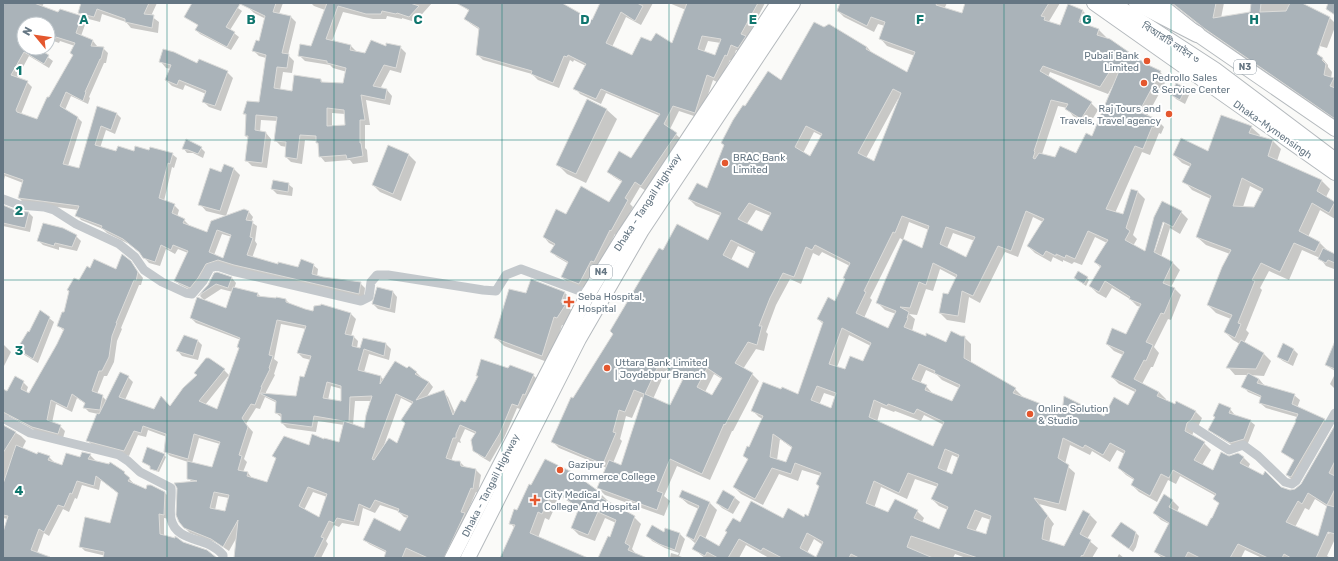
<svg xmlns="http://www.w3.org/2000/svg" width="1338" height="561" viewBox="0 0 1338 561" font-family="Rubik,'Noto Sans Bengali',sans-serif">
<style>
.shadow{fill:#0003;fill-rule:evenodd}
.building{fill:#aab3b9;stroke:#dcdcda;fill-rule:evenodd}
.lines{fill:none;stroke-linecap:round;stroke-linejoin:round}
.trunk-casing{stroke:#b4b9bd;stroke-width:16}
.motorway-casing{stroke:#b4b9bd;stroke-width:18}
.minor{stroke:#c3c8cc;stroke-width:9}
.trunk{stroke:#fff;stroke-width:14}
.motorway{stroke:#fff;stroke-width:16}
.grid{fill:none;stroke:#0f766e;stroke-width:1;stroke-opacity:0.55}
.poi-dot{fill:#e4572e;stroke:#fff;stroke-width:1.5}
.labels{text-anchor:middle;stroke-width:4;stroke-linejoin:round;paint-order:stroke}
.shield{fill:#fff;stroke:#939fa8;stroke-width:1}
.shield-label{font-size:9px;font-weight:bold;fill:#657683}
.street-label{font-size:10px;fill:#657683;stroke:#fff}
.poi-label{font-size:10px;fill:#657683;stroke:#fff;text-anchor:start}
.grid-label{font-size:13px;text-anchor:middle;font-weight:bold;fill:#0f766e;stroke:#fff;stroke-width:4;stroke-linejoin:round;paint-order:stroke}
</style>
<rect width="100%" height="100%" fill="#fafaf8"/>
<g class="shadow">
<path d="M3 3H44L42 7 59 14 60 10 85 18H82L86 22 81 36 93 41 97 46V48H103L108 53 106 63H104L89 97 90 98 88 104 71 96 65 110 78 118 82 122 68 166 79 169 97 107 117 114 121 118 115 134 106 130 100 148 117 153 150 151 172 154 177 158 174 168 172 167 164 201 174 205 179 210 177 217 184 220 189 225 188 226 208 233 244 210 249 212 253 217 251 222 257 226 255 241 257 244 252 258 278 266 298 269 313 265 318 269 317 277 360 283 365 288 364 298 211 268 195 292 180 285 175 281 188 253 178 249 175 254 166 249 160 266 149 263 141 254 129 244 107 233 103 229 81 220 77 215 78 210 23 202 19 198 23 183 5 176 3 184ZM37 12 33 24H48V39L59 43 60 41 75 46 71 53 74 56 38 120 21 114 32 87 27 82 17 78 29 56 49 68 53 61 41 52 42 48H24V28L21 26ZM222 234 232 237 224 259 214 255Z"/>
<path d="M82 3H157L151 16 159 22 158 33 131 28 126 22 102 14 100 22 85 18 79 13Z"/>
<path d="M195 3H231L242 11 230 30 239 37 231 50 200 34 196 30 199 26 185 16Z"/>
<path d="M250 3H283L279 14 291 17 296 22 288 55 294 61 292 73 283 72 280 90 293 92 321 80 323 83 344 84 347 72 333 68 330 65 305 61 299 55 311 47 325 10 314 6 311 3H432L415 22 402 18V19L387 16 386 19H373L343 12 332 41 351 46 357 52 366 54 386 47H400L406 53 401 73 390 70 380 89 387 90 392 96 390 105 366 100 370 125H365V148L367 150 368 162 353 164 350 160 325 162 320 156 319 144 317 141 305 140 302 164 291 162 286 157 287 147 281 146 275 140 278 121 261 120 260 132 266 133 271 139 267 168 252 166 246 160 249 139 246 136 247 116 244 114 260 103 266 58 259 56 253 50 260 42 266 19 254 13 248 7ZM332 113 345 114 346 126 332 127Z"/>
<path d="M463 3H560L592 22 601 3H653L641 25 626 17 612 47 633 57 651 43 672 45 686 10 669 3H765L747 38 744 53 736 50 733 60H730L719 83 713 80 700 118 679 111 670 129 681 139 646 191 640 187 630 204 633 207 617 236 615 234 599 267 596 266 585 289 568 283 562 277 569 264 557 257 552 252 555 246 549 243 544 237 566 215 610 203 622 182 614 177 608 172 631 159 660 116 606 93 601 104 580 94 575 88 586 66 574 60 573 62 570 60 559 88 538 80 532 74 483 60 478 55 480 30 471 24 466 19 470 12 462 5ZM708 41 721 43 716 56 704 52Z"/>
<path d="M841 3H947L944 9 963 14 966 3H1060L1048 23 1061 26 1083 11 1090 18 1087 26 1099 30 1106 37 1105 39 1145 64 1160 72 1167 79 1147 116 1157 120 1164 127 1161 134 1159 133 1150 155 1142 152 1115 213 1123 216 1131 190 1138 192 1145 199 1133 235 1137 239 1133 246 1145 252 1155 218 1181 212 1188 219 1180 234 1170 228 1161 257 1173 263 1180 270 1171 287 1174 288 1181 295 1171 320 1168 319 1154 347 1159 353 1153 367H1151L1142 384 1159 392 1166 399 1165 401 1195 411 1202 418 1198 427 1194 430 1192 436 1204 443 1211 450 1202 465 1213 471 1229 457H1243L1250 464 1248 468 1283 489 1293 491 1300 487 1335 427V510L1334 511 1315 499 1309 510 1305 508 1295 527 1318 537 1328 533 1329 534 1335 522V539L1327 556 1331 558H1262L1245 550 1241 558H1162L1155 552 1169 524 1161 520 1154 513 1172 500 1179 507 1177 512 1207 527 1212 520 1220 504 1214 499 1216 496 1180 476 1176 484 1168 480 1157 502 1139 492 1132 485 1134 480 1126 475 1119 468 1125 454 1117 450 1110 462 1092 451 1090 455 1070 445 1065 464 1075 473 1066 511 1039 504 1054 524 1052 527 1049 543 1064 547 1090 515 1097 522 1087 539 1098 548 1092 558H966L955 554 953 558H817L823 545 814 539 807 553 816 558H769L746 545 739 558H705L701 555 694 548 696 544 687 536 699 509 688 504 680 497 683 492 710 503 717 510 705 539 719 548 740 523 809 517 820 487 821 476 802 470 798 481 779 474 763 505 741 494 734 487 748 460 744 456 749 448 763 419 759 417 752 410 798 395 823 324 818 319 835 302 846 279 850 266 822 252 819 256 813 253 801 284 790 279 776 305 766 332 768 334 764 351 756 349 743 369 752 374 759 381 733 431H732L710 480 677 466 664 496 670 501 664 516 605 495 598 488 607 468 559 448 552 441 574 400 664 251 708 241 721 216 696 206 689 199 707 189 745 108 781 81 867 47 874 55 908 73 915 56 887 46 880 38 885 26 878 24 874 32 844 17 837 10ZM1050 72 1108 94 1113 85 1114 86 1092 137 1077 154 1056 158 1042 154 1058 106 1067 108 1073 116 1089 125 1098 110 1091 103 1048 77ZM898 99H899L874 162 866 158ZM814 132 822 136 811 157 803 153ZM756 210 771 216 763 233 746 225ZM1033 217 1043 222 1028 246 1035 253 1051 262 1053 257 1063 262V260L1072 264 1074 262 1082 265 1095 237 1107 243 1095 262 1101 268 1090 286 1097 293 1106 298 1112 288 1130 299 1137 306 1141 307 1126 335 1107 344 1114 351 1123 355 1112 377 1119 384 1135 392 1128 406 1104 417 1063 413 1021 397 1022 396 1015 389 971 363V344L964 337H961L947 343 926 337 912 331 915 319 909 314 917 315 926 289 933 291 940 269 957 278 940 313 947 320 965 323 969 297 980 303 1005 252 1018 257ZM1164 217 1166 218 1155 251 1154 250ZM909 222 929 230 922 250 878 303 885 310 896 314 889 330 864 318 872 300 870 298 900 238 903 240ZM953 233 975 241 966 258 947 248ZM738 246 755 254 749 269 731 260ZM849 335 871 346 864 362 846 371 837 367ZM666 370 683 381 670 406 653 399ZM926 370 937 375 942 380 959 388 952 403 933 394 926 386 920 384ZM714 374 722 379 713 396 705 392ZM824 393 836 397 832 410 819 405ZM641 397 644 398 621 466 613 463 622 441 620 439 626 416 632 418ZM881 407 894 412 895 411 921 421 924 415 944 425 933 447 877 422ZM780 439 792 448 787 464 777 460ZM952 455 959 458 952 476 946 472ZM915 479 938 487 932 499 939 506 948 510 940 530 922 522 924 518 917 511 889 514 874 508 881 487 907 499ZM982 517 991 520 987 536 975 532Z"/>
<path d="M1171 3H1224L1221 18 1251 13 1252 3H1300L1329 17 1335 23V27L1327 48 1291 38 1322 58 1328 65V67L1332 72 1331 78 1335 81V120L1213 36Z"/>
<path d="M161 62 198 64 227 72 233 78 221 111 209 107 203 101 206 94 185 85 183 90 172 86 166 80 171 69 166 68Z"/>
<path d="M1186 88 1190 93 1185 104 1176 99 1172 94Z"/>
<path d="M588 101 607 110 617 119 586 183 567 174 557 164Z"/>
<path d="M1251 127 1260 135 1259 137 1273 141 1281 149 1277 161 1321 180 1330 189 1326 197 1335 203V219L1320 210 1308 237 1320 243 1328 251 1335 255V266L1334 269 1326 266 1320 258 1302 250 1289 280 1269 271 1260 288 1262 290 1246 330 1249 333 1244 343 1264 354 1271 361 1264 376 1250 375 1259 379 1264 385 1263 386 1294 395 1300 400 1297 408 1324 420 1329 425 1294 482 1287 475 1295 461 1287 457 1298 463 1287 454V456L1282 452 1297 422V417L1266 408 1260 403 1262 398 1248 392 1243 386 1248 375H1235L1228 367 1240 344 1233 340 1225 332 1231 319 1216 313 1208 305 1230 254 1206 245 1197 237 1211 199 1192 190 1184 181 1191 167 1182 163 1174 155 1209 153ZM1250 186 1262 192 1255 208 1243 207Z"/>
<path d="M201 148 205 152 203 158 193 153H187L184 149Z"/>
<path d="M409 155 416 162 401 201 380 192 373 185Z"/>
<path d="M225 166 234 169 240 175 226 216 206 211 200 204 222 173Z"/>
<path d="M288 184 293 188 292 196 277 194 272 189Z"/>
<path d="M3 206 17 212 29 213 33 217 30 232 3 226Z"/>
<path d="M76 236 81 241 77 251 59 247V250L43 245 38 240Z"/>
<path d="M130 262 143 278 141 285H139L121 328 122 329 117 341 114 362 107 376H104L97 394 102 396 107 401 128 377 133 382 125 400 154 411 171 408 224 370 229 375 205 405 217 410 240 349 241 340 196 323 191 318 226 309 233 292 221 289 204 300 200 296 217 273 232 278 236 283 234 289 258 294 262 298 286 300 291 305 313 312 322 305 351 314 356 319 351 336H353L358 341 357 348 361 349 386 344 391 349 389 360 369 354 364 372 381 377 384 380 407 370 416 372 421 377 420 378 429 382 433 387 426 398 443 392 448 397 455 413 465 403 479 377 477 375 509 370 533 375 538 380 523 410 517 408 504 438 490 462 480 456 474 450 476 434 465 429 460 440 461 443 458 442 451 461 460 462 465 467 476 470 481 475 478 493 476 492 466 515 470 519 450 558H385L387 553 369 544 364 539 400 532 408 518 404 517 398 511 380 505 375 513 363 508 359 526 342 523 339 527 334 525 326 541 328 544 321 558H235L238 535 229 551 217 543 190 533 179 522 193 483 188 478V462L170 456 165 451 167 437 148 430 146 437 138 435 129 456 92 445 87 440 98 414 89 412 84 407 86 404 77 398 72 412 56 404 52 423 60 426 65 431 63 438 38 432 9 416 3 419V390L7 392 23 382 28 387 26 393 30 395 64 331 58 325 79 282 91 269 116 270ZM281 324 306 329 298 353 303 358 311 360 305 378 297 397 266 394V392L275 375 274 374 278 362 274 359ZM331 386 342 389V402L328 400ZM265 397 277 403 276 413 282 418V423L287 428 316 432 318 421 344 425 339 443 325 441 274 456 276 459 268 483 252 478 248 473 243 472 247 462 244 459 253 432 246 424 256 408 260 409ZM401 398 413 404 398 445 383 448ZM355 401H372L365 429 353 425ZM199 438 220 444 212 468 192 463ZM313 492 327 497 320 518 304 510ZM218 496 229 498 226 512 215 510Z"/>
<path d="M1075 278H1087L1089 280 1086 286Z"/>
<path d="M531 280 565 293 573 301 570 309 574 313 566 326 562 325 550 363 504 346 495 337 527 294Z"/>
<path d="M393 292 397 297 395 313 378 309 373 304Z"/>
<path d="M49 318 54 322 38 363 23 354 18 349Z"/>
<path d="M198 341 202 345 198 360 182 356 178 351Z"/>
<path d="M3 344 11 352 3 368Z"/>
<path d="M1335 345V371L1326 365Z"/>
<path d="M1294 350 1298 354 1293 366 1283 361 1278 357Z"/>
<path d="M1335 374V389L1330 384Z"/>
<path d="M1230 409 1234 414V415L1250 421 1255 425 1248 443 1235 447 1214 434 1210 429 1216 418 1214 416Z"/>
<path d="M3 425 21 436 26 441 22 449 38 455 49 457 54 462V463L63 466 90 455 95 460 94 462 124 473 134 484V485L147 490 165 493 170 498 169 519 164 518V536L183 542 216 558H115L85 551 80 546 111 524 119 494 101 480 99 490 82 485 77 499 75 498 69 512 63 509 49 536 44 533 37 553 43 558H3V535L8 519 3 518Z"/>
<path d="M164 455 166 457 159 472 153 470 151 468V467L143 462Z"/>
<path d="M545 460 598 502 602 495 608 501 607 502 634 517 641 524 632 549 636 554 647 558H602L616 523 605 518 595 541 579 535 572 528 580 509 560 496 549 520 545 518 538 538 580 558H501L515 528 510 523Z"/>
<path d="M724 491 735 498 740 502 733 514 722 508 717 503Z"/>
<path d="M666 529 680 534 685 539 679 556 685 558H670L671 553 678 555 679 553 665 548 652 541 648 536 664 533Z"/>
<path d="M1135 532 1139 536 1136 547 1133 552 1116 540Z"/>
<path d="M1119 554 1124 558H1117Z"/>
</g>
<g class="building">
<path d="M4 3H34L58 12 60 9 82 16 76 33 93 40 91 46 104 47 101 59H100L85 92H86L83 101 66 92 60 106 78 117 63 164 79 168 97 106 117 113 111 130 101 126 95 145 116 151 118 146 134 151 135 146 149 150 150 147 173 153 170 164 168 163 159 198 175 204 172 213 185 219 183 223 207 232 211 221 244 209 249 211 246 220 253 221 250 237 253 238 247 255 278 264V262L298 267 301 259 314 264 312 274 323 277 361 282 359 294 234 265 218 260 206 264 198 278 190 288 188 287 174 281 188 251 173 245 171 250 161 245 155 262 143 258 139 252 123 239 101 228 102 226 75 216 79 206 18 198 23 180 3 173V7ZM24 24H48V37L55 39 56 37 75 43 70 53 73 55 49 97H47L37 119 17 112 16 110 28 81 11 75 24 52 44 64 49 55 36 48H24ZM217 230 231 235 223 258 209 252Z"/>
<path d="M81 3H149L144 14 154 15 152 28 125 22V19L97 9 94 17 78 13Z"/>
<path d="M192 3H276L273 12 291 16 282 53 289 54 287 68 277 67 274 88 292 91 294 75 321 79V82L343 83 346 68 327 63V61L298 56 300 44 311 46 327 3H410L419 6 409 17 397 13 396 14 382 11 381 14H366L338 6 326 39 351 45 350 50 365 53 371 40 386 46V43L401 46 396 68 384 65 373 86 387 89 385 100 361 95 365 120H360V143H361L363 156 347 159 346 155 319 157 318 143H316V136L300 135 297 159 285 157 286 142 274 141 277 117 256 115 255 130 266 132 262 163 245 161 248 136H245L246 114H243L247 101 259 102 266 55 252 51 256 40 259 41 265 16 240 4 226 27 235 32 227 47 195 30 198 25 184 17ZM327 108 344 110 345 125 327 126Z"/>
<path d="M456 3H562L592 20 600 3H637L643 6 635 21 621 12 606 43 632 55 641 37 651 41 656 33 672 43 687 3H758L741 34 746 36 738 48 731 45 727 56 725 55 714 78 707 75 695 113 673 106 664 124 677 133 641 186 635 182 625 198 628 200 611 231 610 230 594 262 591 261 579 284 561 277 568 262 550 252 555 244 543 237 556 209 566 214 581 186 609 202 622 181 607 172 619 151 631 158 660 114 601 89 596 99 573 89 586 64 568 55 567 57 564 56 553 83 531 74 532 71 476 55 479 28 464 19 469 10ZM702 36 721 39 715 55 698 49Z"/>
<path d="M840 3H937L936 5 962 13 965 3H1049L1041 16 1045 17 1044 20 1060 25 1068 4 1083 10 1079 22 1099 29 1097 35 1110 39 1146 64 1161 71 1139 112 1157 119 1154 128 1152 127 1143 149 1135 146 1106 209 1123 214 1131 189 1138 191 1126 228 1130 231 1125 240 1145 251 1154 217 1162 201 1182 211 1173 227 1163 222 1154 252 1173 262 1163 283 1175 288 1164 314 1161 313 1146 342 1153 345 1146 361 1144 360 1134 379 1159 392 1157 396 1175 404 1176 401 1196 411 1191 420 1187 423 1185 431 1205 442 1194 460 1213 470 1221 452 1229 456 1238 453 1244 457 1240 463 1263 475 1265 471 1281 487 1290 490 1295 489 1301 484 1335 425V461L1329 473 1335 476V489L1327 505 1308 493 1302 504 1298 501 1286 522 1318 536 1327 505 1335 507V534L1328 532 1316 558H1291L1284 554 1282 558H1268L1238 544 1230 558H1200L1188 552 1185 558H1167L1154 552 1169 523 1153 513 1164 494 1173 500 1169 507 1207 526 1211 518H1212L1219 503 1213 499 1216 494 1173 470 1169 478 1161 474 1150 496 1131 485 1134 479 1118 468 1125 451 1110 443 1103 455 1085 445 1083 448 1063 438 1058 458 1069 465 1059 504 1034 498 1048 516 1045 520 1042 539 1064 546 1083 510 1090 514 1080 534 1091 540 1083 556 1082 555 1080 558H978L911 536 907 547 933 558H859L851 554 849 558H782L763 548 761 551 739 539 728 558H718L707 552 705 556 692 549 700 535 719 546 727 532 725 531 733 518 740 522 751 501 783 518 788 508 804 517 805 514 808 516 819 486 816 484 821 473 795 463 791 474 772 468 755 499 733 487 748 459 743 456 747 446 749 447 763 416 751 411 763 382 781 389 782 387 798 394 823 322 817 319 828 297 835 301 845 279 843 278 850 263 815 245 812 250 806 247 794 277 783 273 770 298 759 326H762L757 345 748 342 735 363 753 373 725 425 724 424 702 474 670 459 657 491 663 493 657 510 597 488 609 460 621 465 644 394 634 390 625 412 619 410 613 432 616 433 603 464 551 442 571 397 573 398 613 334 610 331 659 248 663 250 677 224 708 240 721 213 688 199 697 183 707 188 724 145 721 143 733 120 743 105 745 106 768 71 781 80 814 22 824 27 829 24 867 47 866 49 907 72 915 52 879 39 885 22 871 17 867 26 837 11ZM1043 66 1100 87 1112 68 1119 71 1092 136 1086 133 1076 153 1060 146 1055 157 1039 153 1035 159 1033 158 1035 152 1034 151 1051 100 1068 104 1065 109 1081 119 1092 102 1040 71ZM893 89 901 93 874 161 858 153ZM806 126 822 134 810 156 795 147ZM749 203 771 213 762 231 738 219ZM1026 211 1044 219 1027 246 1043 256 1046 251 1056 256V254L1065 258 1066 255 1075 259 1088 231 1108 240 1094 262 1101 266 1089 286 1099 292 1105 281 1130 297 1129 299 1141 304 1126 334 1112 328 1106 344 1124 352 1111 377 1136 390 1128 405 1114 397 1104 416 1064 396 1062 412 1013 393 1016 388 964 358 965 336H961L951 331 946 342 926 333V336L904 327 908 318H907L909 312 900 307 910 308 919 282 926 285 933 263 957 275 948 294 943 293 939 313 958 316 962 291 973 296 998 246 1011 251ZM902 216 929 226 922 248 903 239 884 283 876 303 896 311 888 328 856 313 866 292 864 291 893 232 895 233ZM946 227 975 237 966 257 940 244ZM731 240 755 252 748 268 723 255ZM842 328 871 343 863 361 850 356 845 369 829 364ZM659 364 683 379 670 405 645 394ZM919 364 935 371 934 373 960 385 952 401 925 390 927 385 912 379ZM707 368 722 378 712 395 697 387ZM817 386 836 393 831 408 811 400ZM874 400 887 406 888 404 914 414 917 409 944 422 933 446 869 417ZM773 434 792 447 786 462 770 457ZM945 449 959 455 952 474 938 468ZM908 473 938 484 931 499 948 507 939 529 914 518 918 510 895 499 888 512 866 503 874 481 899 493ZM975 510 991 516 986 534 967 528ZM807 533 823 542 816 557 800 548Z"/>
<path d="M1172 3H1216L1213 18 1250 12 1251 3H1261L1260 12 1286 11 1290 3H1302L1330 17 1317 54 1323 58 1322 60 1326 64 1324 75 1334 78 1330 86 1335 88V119L1205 29Z"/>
<path d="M1328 3H1335V15L1326 9Z"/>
<path d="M163 49 174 52 197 63 199 59 228 71 215 106 202 102 206 91 179 80 177 85 165 80 171 65 159 62Z"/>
<path d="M1176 83 1186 88 1180 100 1171 95Z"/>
<path d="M587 99 607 109 576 174 556 165Z"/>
<path d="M1221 115 1252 126 1249 133 1273 140 1268 156 1322 180 1317 191 1335 202 1329 213 1312 203 1299 231 1320 242 1315 252 1294 243 1280 272 1261 263 1252 280 1255 281 1238 323 1241 324 1235 338 1224 332 1232 315 1207 305 1222 267 1231 250 1196 237 1211 196 1182 182 1191 164 1173 155 1181 138 1208 151ZM1242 178 1263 189 1254 207 1233 206Z"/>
<path d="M186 139 202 147 198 154 188 150 182 149Z"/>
<path d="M388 145 409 154 393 194 372 185Z"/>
<path d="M224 164 234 168 220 211 198 205 210 168 221 172Z"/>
<path d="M273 180 289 183 288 192 271 189Z"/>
<path d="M3 205 17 211 29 212 25 228 3 223Z"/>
<path d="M43 223 63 228 77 235 72 247 55 243 54 246 37 241Z"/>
<path d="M1323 248 1335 254V263L1328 260 1326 263 1318 259Z"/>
<path d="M122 254 131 261 138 272 136 281 134 280 116 323H117L112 336 109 357 102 371H99L92 391 103 395 100 410 83 408 85 403 72 394 67 408 51 400 47 420 61 425 58 434 32 427 3 412V389L7 391 15 376 24 381 21 389 29 393 57 344 64 329 57 326 62 312H64L69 291 67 290 74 278 79 280 87 266 90 268 94 259 116 269Z"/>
<path d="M1078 271 1088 277 1084 284 1074 278Z"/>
<path d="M217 272 232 277 228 288 216 284 198 296 208 285 214 273Z"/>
<path d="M531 279 565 292 561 302 566 304 557 318 554 317 542 356 494 338 509 289 526 293Z"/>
<path d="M233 287 258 293 257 296 276 298V297L286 299V302L305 309 313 311 314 306 321 305V304L351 313 345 334 354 336 352 346 360 348 363 338 386 343 384 356 364 349 358 370 381 376 380 384 395 361 407 368 409 366 417 372 415 374 429 382 416 400 444 390 453 415 461 400 465 402 478 376H476L481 359 508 368 510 365 534 374 525 395 523 394 518 406 512 404 500 433 485 458 473 451 471 440 476 432 460 425 456 434V438H453L446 458 455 461H460L461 466 476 469 473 489 471 488 461 512 465 513 444 558H428L406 548 402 558H384L386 551 363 540 374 518 400 531 408 516 398 512 399 509 375 500 370 509 359 504 354 522 337 518 334 523 329 521 321 537 324 538 314 558H234L238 520 223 547 211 539 184 528 179 522 176 515 177 488 174 483 197 481 187 479V461L212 467 220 442 194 434 188 459 164 452 166 434 143 426 141 433 134 431 124 451 86 441 97 413 99 414 120 372 129 376 119 397 154 409 161 396 170 406 183 388 197 375 194 373 206 358H209L225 369 199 401 217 409 239 348 237 347 240 338 190 318 197 297 226 308ZM277 320 306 326 297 353 311 356 304 377 300 376 296 396 261 393V394L276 401 275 413 281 414V423L312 427 314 416 349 422 350 397 372 396 366 415 364 428 344 421 339 442 324 438V439L312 434 309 445 284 436 272 456 276 458 267 482 247 476 248 472 238 470 242 456 239 455 248 427 242 418 251 404 255 405 262 387H261L270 369 269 368 273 356 269 355ZM327 382 341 386V401L323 398ZM396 394 413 402 401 420 405 423 397 443 389 438 374 460 372 459ZM308 487 327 494 319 517 299 506ZM214 492 229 495 225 511 210 508Z"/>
<path d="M377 287 393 291 390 309 372 304Z"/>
<path d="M40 310 50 317 33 359 17 349 28 331 29 332Z"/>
<path d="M184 335 198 340 193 356 176 351Z"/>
<path d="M1241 340 1264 353 1256 369 1226 368Z"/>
<path d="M1335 341V369L1325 365Z"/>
<path d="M1283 343 1294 349 1288 362 1277 357Z"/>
<path d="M1248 373 1259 379 1257 383 1295 394 1292 404 1325 419 1291 477 1286 475 1294 460 1281 452 1296 421H1295L1298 414 1259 403 1261 396 1241 387Z"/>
<path d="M1219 403 1231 408 1229 413 1251 420 1244 439 1230 443 1208 430 1215 417 1213 416Z"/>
<path d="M3 425 16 432 3 453Z"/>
<path d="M16 445 37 454 38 452 50 456 48 460 62 465 66 453 80 457 82 452 91 454 88 459 109 464 110 462 125 472 124 473 130 478 128 481 146 489 147 485H151L165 492 164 515 159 514 160 534 175 538V536L183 542 207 550 217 558H103L104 552 79 547 85 517 110 523 118 493 96 476 94 486 77 481 72 494 70 493 64 507 58 505 44 532 39 529 31 550 50 557V558H3V532L8 516 3 515V484Z"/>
<path d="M147 447 165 454 157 471 150 469V466L142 462Z"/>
<path d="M545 459 572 472 601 493 600 497 635 516 625 543 630 546 628 550 647 558H598L608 536 610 537 616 520 598 512 588 535 571 528 579 508 553 490 542 514 538 512 530 533 588 558H500L515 525 509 524 514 509 517 510 529 484 531 485Z"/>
<path d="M682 490 710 502 694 540 686 536 699 506 679 497Z"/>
<path d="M723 490 735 497 728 510 716 503Z"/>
<path d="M1121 522 1136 532 1133 543 1129 549 1111 536Z"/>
<path d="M652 525 664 532 665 528 680 533 675 550 659 544 646 536Z"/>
</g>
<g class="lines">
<defs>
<g id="trunk">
<path d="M1094 3 1335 173"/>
<path d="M1158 3 1197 34 1335 129"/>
<path d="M452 558 588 294 625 234 778 3"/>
<path d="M468 558 579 339 642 230 793 3"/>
</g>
<g id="motorway">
<path d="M1111 3 1214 70 1335 161"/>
<path d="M1137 3 1197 34"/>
</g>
</defs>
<use href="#trunk" class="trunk-casing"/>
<use href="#motorway" class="motorway-casing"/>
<g class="minor">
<path d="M3 199 19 205 44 207 54 210 76 224 119 244 135 257 144 270 162 282 186 293 192 294 203 281 210 268 217 266 232 271 361 301 369 297 371 282 377 275H388L483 290 496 291 506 275 521 269 588 294"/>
<path d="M3 418 30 433 119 455 128 461 140 472 171 488C172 498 169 509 171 519 175 537 194 538 208 544 214 547 219 550 223 555V558"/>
<path d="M1192 426 1229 450 1243 445 1258 456 1285 482 1292 484 1296 481 1335 413"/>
</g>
<use href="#trunk" class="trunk"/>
<use href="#motorway" class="motorway"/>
</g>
<path class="grid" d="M167 3V558M334 3V558M502 3V558M669 3V558M836 3V558M1004 3V558M1171 3V558M3 140H1335M3 280H1335M3 421H1335"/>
<g class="poi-dot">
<circle cx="1147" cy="61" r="4"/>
<circle cx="1144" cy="83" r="4"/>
<circle cx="1169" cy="114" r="4"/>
<circle cx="725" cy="163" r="4"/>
<path d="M567 296h4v4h4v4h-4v4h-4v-4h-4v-4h4z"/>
<circle cx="607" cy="368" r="4"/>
<circle cx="1030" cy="414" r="4"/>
<circle cx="560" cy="470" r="4"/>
<path d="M533 494h4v4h4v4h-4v4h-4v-4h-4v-4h4z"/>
</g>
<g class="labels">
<g class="shield">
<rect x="1234" y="60" width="22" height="14" rx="3"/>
<rect x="590" y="265" width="22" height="14" rx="3"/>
</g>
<g class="shield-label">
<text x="1245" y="70">N3</text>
<text x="601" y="275">N4</text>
</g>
<g class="street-label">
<text transform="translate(1171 42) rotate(33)" y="4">বিআরটি লাইন ৩</text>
<text transform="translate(1273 129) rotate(35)" y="4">Dhaka-Mymensingh</text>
<text transform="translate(647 202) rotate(-57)" y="4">Dhaka - Tangail Highway</text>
<text transform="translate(490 485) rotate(-63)" y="4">Dhaka - Tangail Highway</text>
</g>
<g class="poi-label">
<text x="1139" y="59" text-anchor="end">Pubali Bank<tspan x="1139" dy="12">Limited</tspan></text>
<text x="1152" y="81">Pedrollo Sales<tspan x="1152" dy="12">&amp; Service Center</tspan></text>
<text x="1161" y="112" text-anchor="end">Raj Tours and<tspan x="1161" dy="12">Travels, Travel agency</tspan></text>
<text x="733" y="161">BRAC Bank<tspan x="733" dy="12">Limited</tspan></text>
<text x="578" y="300">Seba Hospital,<tspan x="578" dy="12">Hospital</tspan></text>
<text x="615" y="366">Uttara Bank Limited<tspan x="615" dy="12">| Joydebpur Branch</tspan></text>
<text x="1038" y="412">Online Solution<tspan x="1038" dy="12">&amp; Studio</tspan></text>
<text x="568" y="468">Gazipur<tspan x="568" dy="12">Commerce College</tspan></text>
<text x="544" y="498">City Medical<tspan x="544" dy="12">College And Hospital</tspan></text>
</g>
</g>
<g class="grid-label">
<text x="84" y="24">A</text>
<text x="251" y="24">B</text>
<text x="418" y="24">C</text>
<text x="585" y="24">D</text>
<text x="753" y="24">E</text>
<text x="920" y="24">F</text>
<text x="1087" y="24">G</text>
<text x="1254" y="24">H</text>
<text x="19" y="75">1</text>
<text x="19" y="215">2</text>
<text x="19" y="355">3</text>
<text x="19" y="495">4</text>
</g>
<rect width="1338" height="561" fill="none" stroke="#657683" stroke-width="8"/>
<g transform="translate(36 36) rotate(299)"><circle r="19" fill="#ffffff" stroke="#c1c8cd"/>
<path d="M0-3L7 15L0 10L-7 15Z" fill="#e4572e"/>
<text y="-6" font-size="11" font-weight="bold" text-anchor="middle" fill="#657683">N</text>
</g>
</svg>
